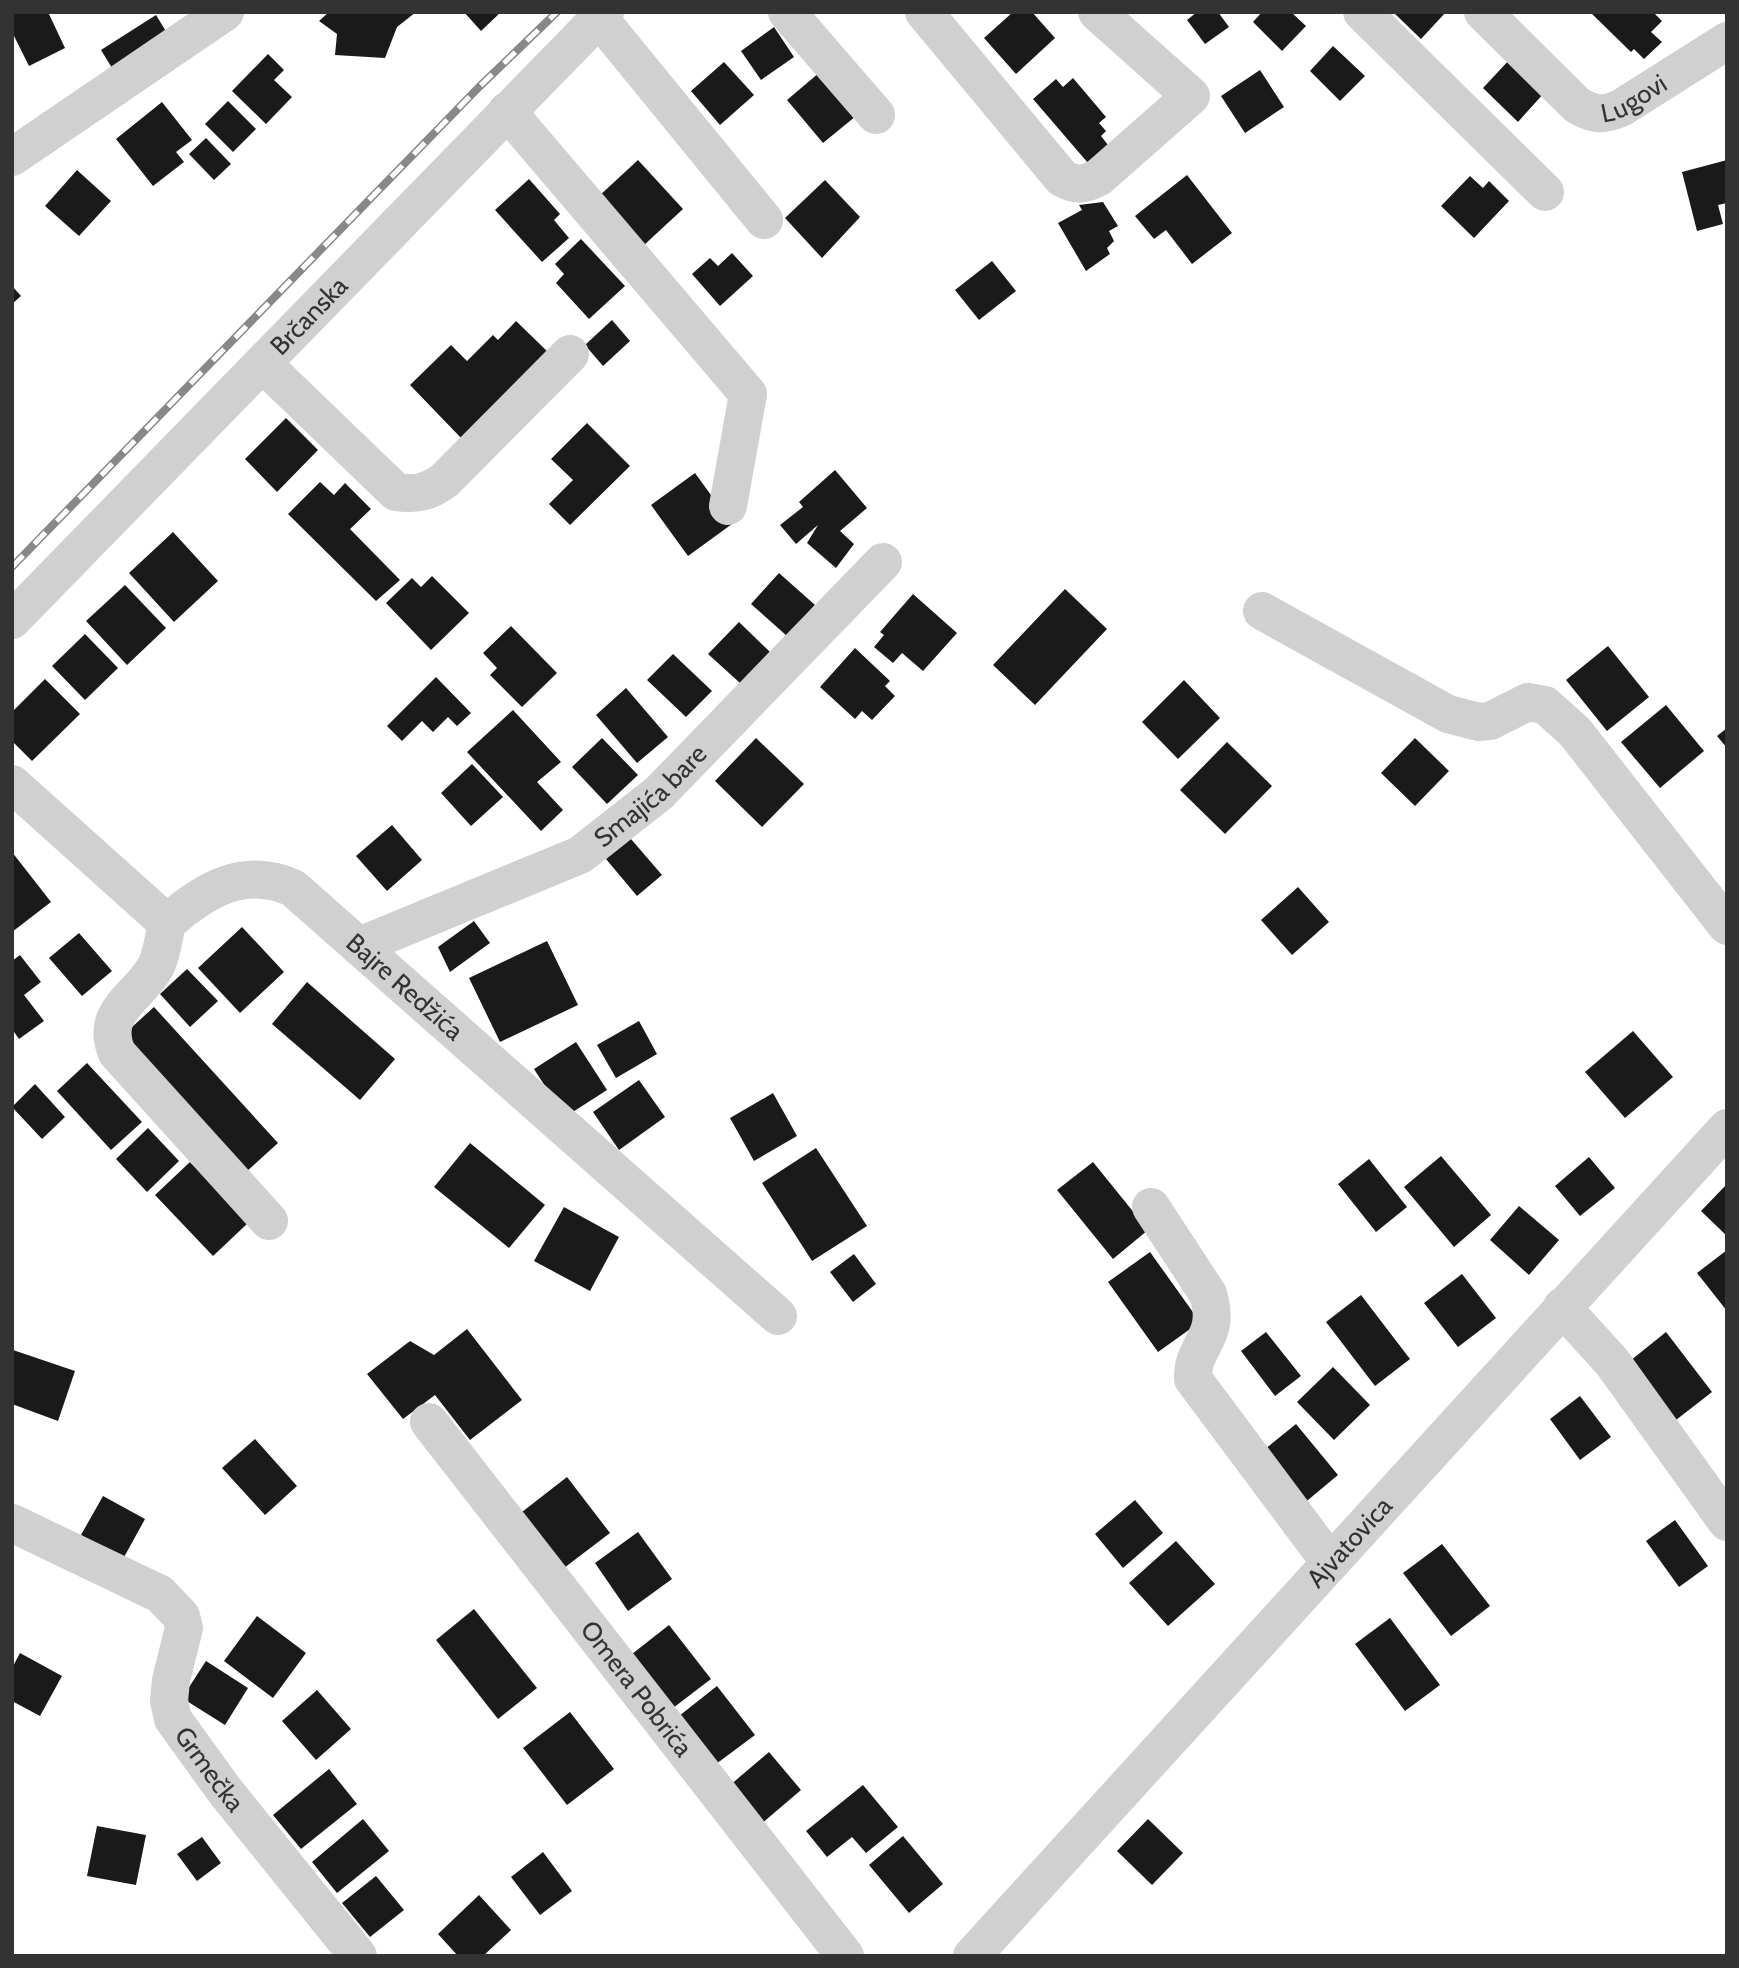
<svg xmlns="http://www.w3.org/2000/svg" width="1739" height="1968" viewBox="0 0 1739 1968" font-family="Cabin,sans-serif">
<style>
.building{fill:#1a1a1a}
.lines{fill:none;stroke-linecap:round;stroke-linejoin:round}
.minor{stroke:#d0d0d0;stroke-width:38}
.rail-casing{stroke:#888;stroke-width:8}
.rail{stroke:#fff;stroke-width:5;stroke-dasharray:16;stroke-linecap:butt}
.labels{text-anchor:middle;stroke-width:7;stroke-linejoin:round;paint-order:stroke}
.street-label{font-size:26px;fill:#333;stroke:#fff}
</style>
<rect width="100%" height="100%" fill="#fff"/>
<g class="building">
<path d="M16 12H48L65 48 29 66 12 32V14Z"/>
<path d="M329 12H416L397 27 385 58 335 55 337 34 319 21Z"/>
<path d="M464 12H501L481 31Z"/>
<path d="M1013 12H1032L1055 38 1016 74 984 38Z"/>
<path d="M1197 12H1218L1229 27 1205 44 1187 20Z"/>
<path d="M1262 12H1291L1306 26 1282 51 1253 22Z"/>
<path d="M1393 12H1446L1421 39Z"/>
<path d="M1590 12H1653L1662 21 1651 32 1662 42 1644 59 1634 49 1631 52Z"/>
<path d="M156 15 167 33 112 68 101 50Z"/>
<path d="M774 27 794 57 761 80 741 51Z"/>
<path d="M1333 46 1365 76 1340 101 1310 71Z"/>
<path d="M268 54 284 70 274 80 292 97 266 124 232 91Z"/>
<path d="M1510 59 1545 92 1518 122 1483 88Z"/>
<path d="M724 62 754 95 720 125 691 91Z"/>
<path d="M1260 70 1284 107 1245 133 1221 96Z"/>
<path d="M820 72 856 116 823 143 787 100Z"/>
<path d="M1073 78 1106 117 1099 123 1106 131 1101 136 1108 145 1088 163 1033 99 1056 79 1063 87Z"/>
<path d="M228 101 256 129 233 152 205 124Z"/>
<path d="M162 102 192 140 176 152 184 162 153 186 116 139Z"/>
<path d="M206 138 231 164 214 180 189 154Z"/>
<path d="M638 160 683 209 643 246 598 197Z"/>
<path d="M1727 160V203L1718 205 1723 224 1697 231 1682 172Z"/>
<path d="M77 170 111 201 79 236 45 206Z"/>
<path d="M1187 175 1232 233 1192 264 1166 230 1154 239 1135 216Z"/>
<path d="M1470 176 1483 188 1489 181 1509 201 1474 238 1441 206Z"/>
<path d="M529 179 560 214 554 220 569 238 542 262 495 210Z"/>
<path d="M825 180 860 217 822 258 785 218Z"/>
<path d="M1103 202 1118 226 1109 231 1114 241 1107 248 1110 254 1086 271 1058 223 1082 210 1079 205Z"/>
<path d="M581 239 625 286 589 319 556 283 564 274 555 264Z"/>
<path d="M732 253 753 276 720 306 692 274 710 258 718 266Z"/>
<path d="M992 261 1016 291 979 320 955 290Z"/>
<path d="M12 286 21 296 12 304Z"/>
<path d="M612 320 630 341 603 366 585 345Z"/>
<path d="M516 321 548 352 463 440 410 385 451 345 467 361 493 335 498 340Z"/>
<path d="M286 418 318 450 277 492 245 459Z"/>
<path d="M587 423 630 466 570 525 549 504 573 480 551 459Z"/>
<path d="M835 470 867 508 840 531 854 544 836 568 807 543 818 525 796 544 780 525 803 507 799 502Z"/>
<path d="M695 473 732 524 688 556 651 505Z"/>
<path d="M320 482 334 495 345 483 371 509 350 529 400 580 376 601 288 514Z"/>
<path d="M173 532 218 581 174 622 129 573Z"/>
<path d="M779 573 815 605 787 636 751 604Z"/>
<path d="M432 576 469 613 431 650 386 603 412 578 421 587Z"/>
<path d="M125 585 166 628 127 665 86 621Z"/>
<path d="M1065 589 1107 629 1035 705 993 665Z"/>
<path d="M913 594 957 633 923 671 902 653 893 663 874 647 884 635 880 632Z"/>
<path d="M739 622 770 652 740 683 708 654Z"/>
<path d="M511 626 557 673 522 707 490 675 497 668 483 653Z"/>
<path d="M85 634 118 668 85 700 52 666Z"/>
<path d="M1608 646 1649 697 1607 731 1566 680Z"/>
<path d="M855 648 890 681 885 686 895 696 872 720 862 711 855 719 820 687Z"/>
<path d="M673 654 712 691 686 717 647 680Z"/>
<path d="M436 677 471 713 457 726 448 717 433 732 422 721 402 741 387 726Z"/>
<path d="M45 679 80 714 32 761 12 741V712Z"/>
<path d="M1184 680 1220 718 1178 759 1142 722Z"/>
<path d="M626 688 668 737 637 763 596 715Z"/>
<path d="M1666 705 1704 751 1660 788 1621 742Z"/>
<path d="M513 710 561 762 537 782 563 810 541 831 467 752Z"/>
<path d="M1727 728V748L1717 736Z"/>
<path d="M602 738 638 775 607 804 572 767Z"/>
<path d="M756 738 804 784 762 827 715 781Z"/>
<path d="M1415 738 1449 771 1415 806 1381 773Z"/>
<path d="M1227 742 1272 786 1225 834 1180 790Z"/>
<path d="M472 764 503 797 471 826 441 793Z"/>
<path d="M392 825 422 860 387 891 356 856Z"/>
<path d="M631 839 662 875 637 896 606 859Z"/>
<path d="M12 852 51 902 12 932Z"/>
<path d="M1298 887 1329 922 1292 955 1261 920Z"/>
<path d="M474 921 490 943 450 972 438 947Z"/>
<path d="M242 927 284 972 240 1013 198 968Z"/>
<path d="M79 933 112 971 82 996 49 958Z"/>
<path d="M547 941 578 1005 500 1042 469 978Z"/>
<path d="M20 955 41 982 24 995 44 1021 19 1039 12 1029V961Z"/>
<path d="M187 969 218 1001 190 1027 160 994Z"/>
<path d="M307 982 395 1059 360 1100 272 1024Z"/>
<path d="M154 1007 278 1143 245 1173 121 1037Z"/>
<path d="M639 1021 657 1054 616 1078 597 1045Z"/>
<path d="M1633 1031 1673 1077 1625 1118 1585 1072Z"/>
<path d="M576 1042 607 1090 565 1117 534 1069Z"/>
<path d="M87 1063 142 1122 111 1150 57 1091Z"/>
<path d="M639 1080 665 1117 619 1150 593 1112Z"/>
<path d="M35 1084 65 1117 42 1139 12 1107Z"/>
<path d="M773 1093 797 1136 754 1161 730 1118Z"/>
<path d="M148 1128 179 1161 147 1192 116 1159Z"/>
<path d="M470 1143 545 1205 509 1248 434 1187Z"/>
<path d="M816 1148 867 1226 812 1261 762 1183Z"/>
<path d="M1441 1156 1491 1215 1454 1247 1404 1187Z"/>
<path d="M1589 1157 1615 1188 1580 1216 1555 1186Z"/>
<path d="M1369 1159 1407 1207 1376 1232 1338 1184Z"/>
<path d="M190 1162 248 1223 213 1256 155 1195Z"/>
<path d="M1093 1162 1148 1230 1113 1259 1057 1190Z"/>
<path d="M1727 1184V1236L1701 1211Z"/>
<path d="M1519 1206 1559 1240 1529 1275 1490 1240Z"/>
<path d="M564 1207 619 1237 590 1291 534 1261Z"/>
<path d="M1727 1250V1311L1697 1273Z"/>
<path d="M1150 1252 1200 1322 1158 1352 1108 1282Z"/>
<path d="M854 1254 876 1284 853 1302 830 1272Z"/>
<path d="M1462 1274 1496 1318 1458 1347 1424 1303Z"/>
<path d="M1361 1295 1410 1359 1375 1386 1326 1322Z"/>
<path d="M467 1329 522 1400 470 1440 435 1395 403 1419 367 1374 410 1341 434 1355Z"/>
<path d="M1266 1332 1301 1376 1275 1396 1241 1351Z"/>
<path d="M1666 1332 1712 1392 1676 1420 1630 1361Z"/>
<path d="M13 1350 75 1371 58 1421 12 1404Z"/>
<path d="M1333 1367 1370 1405 1334 1440 1297 1402Z"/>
<path d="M1580 1396 1611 1437 1580 1460 1550 1419Z"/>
<path d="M1296 1424 1338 1475 1302 1505 1259 1454Z"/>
<path d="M255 1439 297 1486 265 1515 222 1468Z"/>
<path d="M567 1477 610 1533 564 1568 522 1512Z"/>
<path d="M103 1496 145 1519 123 1559 81 1535Z"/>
<path d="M1135 1500 1163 1533 1123 1568 1095 1534Z"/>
<path d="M1675 1520 1708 1566 1679 1587 1646 1541Z"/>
<path d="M638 1532 672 1579 628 1611 595 1563Z"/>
<path d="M1176 1541 1215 1584 1168 1626 1129 1583Z"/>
<path d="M1442 1544 1490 1606 1451 1636 1403 1573Z"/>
<path d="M474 1609 537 1688 498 1719 436 1640Z"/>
<path d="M257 1616 306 1653 273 1698 224 1661Z"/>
<path d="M1390 1618 1440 1685 1405 1711 1355 1644Z"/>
<path d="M669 1625 711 1679 673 1708 632 1654Z"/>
<path d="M20 1653 62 1676 40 1716 12 1701V1668Z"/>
<path d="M206 1661 248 1688 225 1725 182 1698Z"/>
<path d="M717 1686 755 1735 716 1764 679 1716Z"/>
<path d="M317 1690 351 1729 316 1760 282 1721Z"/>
<path d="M570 1712 614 1769 567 1805 523 1748Z"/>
<path d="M769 1752 801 1790 761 1824 729 1786Z"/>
<path d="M329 1769 357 1804 301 1849 273 1815Z"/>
<path d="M863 1785 898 1827 866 1853 852 1837 827 1857 806 1831Z"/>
<path d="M363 1819 389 1851 337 1893 312 1862Z"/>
<path d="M1148 1819 1183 1853 1152 1885 1117 1851Z"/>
<path d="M97 1826 146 1835 136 1885 87 1876Z"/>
<path d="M903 1836 943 1884 909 1913 869 1865Z"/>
<path d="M202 1837 221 1863 197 1881 177 1854Z"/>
<path d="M543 1852 572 1891 540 1915 511 1877Z"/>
<path d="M376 1876 404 1910 370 1937 342 1903Z"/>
<path d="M479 1895 511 1930 483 1956H458L438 1934Z"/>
</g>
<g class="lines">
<g class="minor">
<path d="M787 12 876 115"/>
<path d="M924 12 1062 178C1076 186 1085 185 1099 177L1191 96 1097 12"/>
<path d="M1362 12 1545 192"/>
<path id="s1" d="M1483 12 1577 105C1594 115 1603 116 1621 108L1727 41"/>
<path d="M599 18 764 220"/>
<path d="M507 111 748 394 728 506"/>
<path d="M12 157 225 12"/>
<path d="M264 365 396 492C416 495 429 492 445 480L570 354"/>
<path d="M1262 611 1448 714 1479 722 1490 721 1528 702 1545 705 1575 732 1727 926"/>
<path id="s2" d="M12 620 605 12"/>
<path id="s3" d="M12 784 167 923C204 890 244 866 293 888L778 1316"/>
<path d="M167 923C164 936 162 954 156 966 138 999 99 1011 117 1053L269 1221"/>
<path id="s4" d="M359 946 580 855 659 793 883 562"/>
<path d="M1151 1207 1208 1294C1222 1338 1192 1344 1193 1379L1329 1561"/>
<path d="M1562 1307 1612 1362 1727 1522"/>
<path id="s5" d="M429 1422 845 1956"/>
<path id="s6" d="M12 1523 160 1594 181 1616 184 1628 171 1680 169 1701 173 1719 225 1791 358 1956"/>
<path id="s7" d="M972 1956 1727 1128"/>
</g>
<defs>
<path id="rail" d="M12 567 479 87 557 12"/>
</defs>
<use href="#rail" class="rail-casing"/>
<use href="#rail" class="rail"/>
</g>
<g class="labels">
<g class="street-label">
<text dy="9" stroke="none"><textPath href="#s1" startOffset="194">Lugovi</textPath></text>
<text dy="9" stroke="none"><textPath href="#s2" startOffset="425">Brčanska</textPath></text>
<text dy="9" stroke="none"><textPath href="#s4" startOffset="331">Smajića bare</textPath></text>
<text dy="9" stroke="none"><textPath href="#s3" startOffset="497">Bajre Redžića</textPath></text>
<text dy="9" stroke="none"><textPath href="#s7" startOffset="560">Ajvatovica</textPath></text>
<text dy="9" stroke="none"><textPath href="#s5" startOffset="338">Omera Pobrića</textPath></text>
<text dy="9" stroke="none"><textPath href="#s6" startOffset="362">Grmečka</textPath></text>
</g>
</g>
<rect width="1739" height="1968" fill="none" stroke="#333333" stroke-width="28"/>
</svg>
